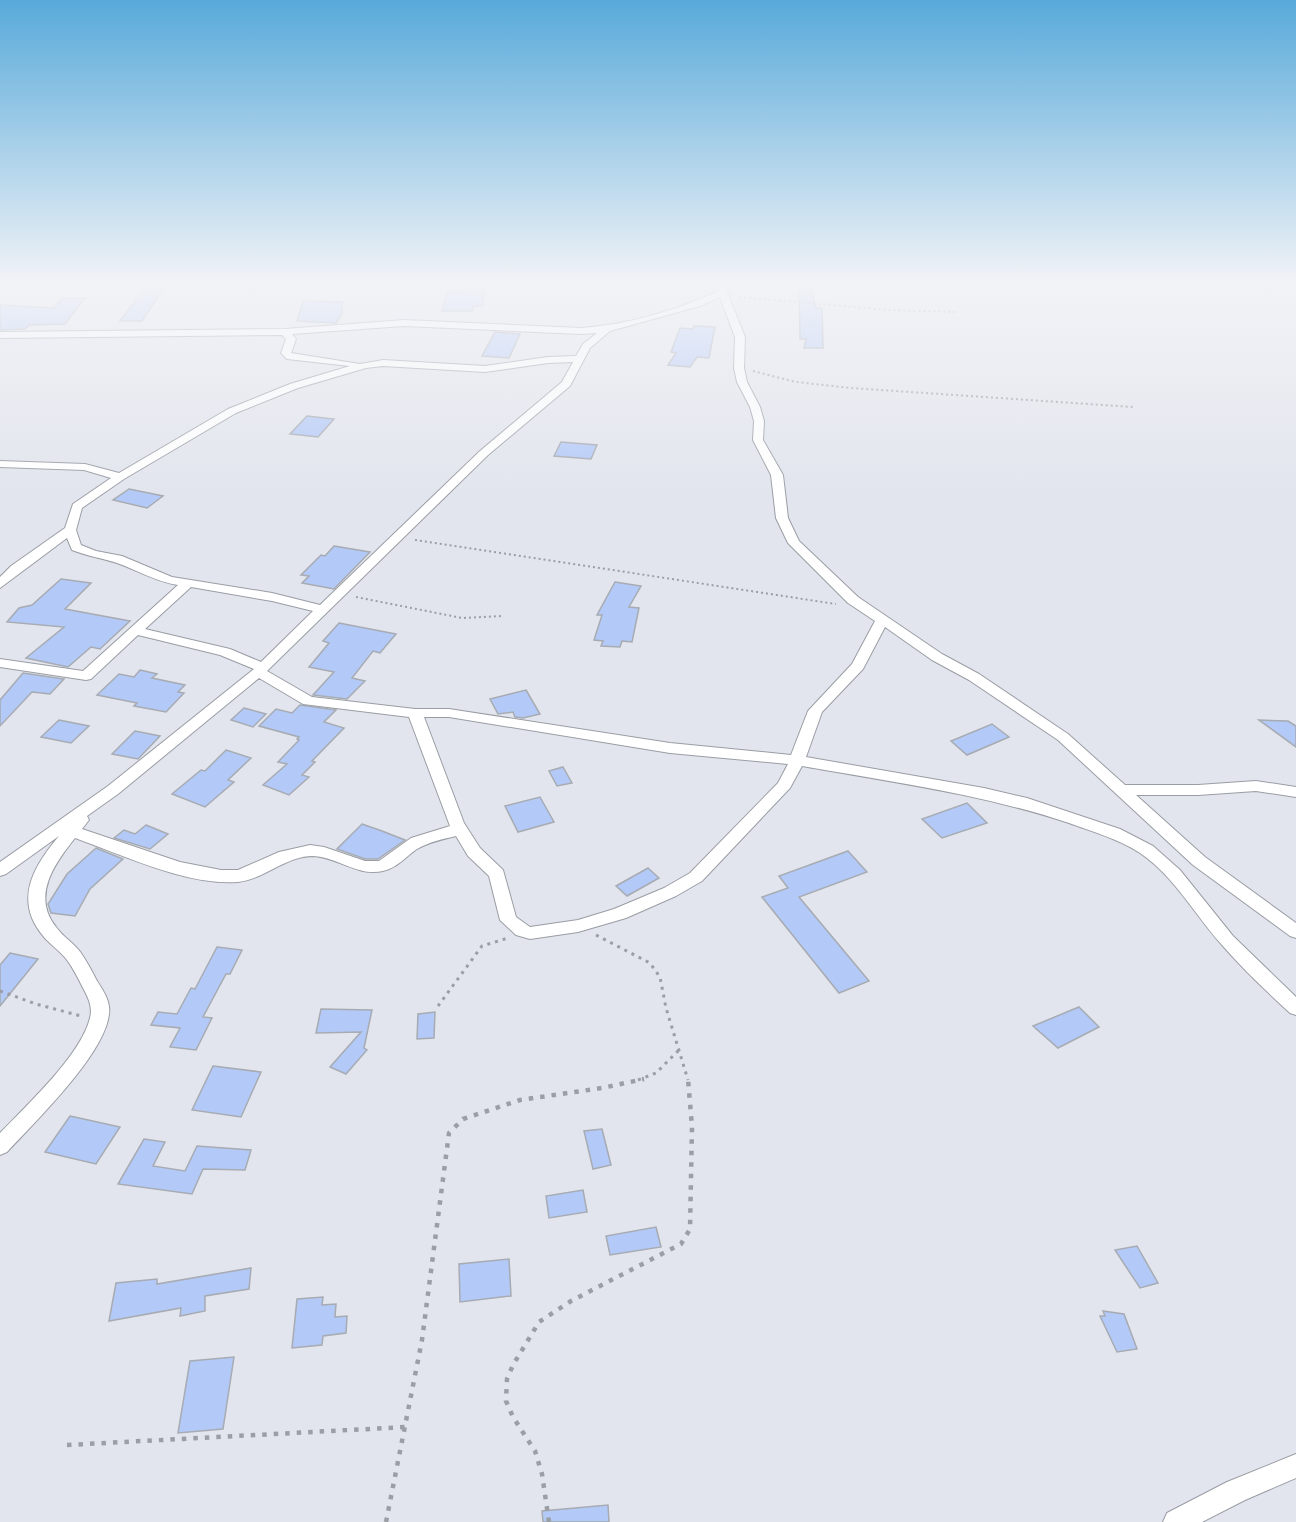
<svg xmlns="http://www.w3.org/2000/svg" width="1296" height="1522" viewBox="0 0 1296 1522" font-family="'Open Sans',sans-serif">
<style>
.building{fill:#b3c9f7;stroke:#a7abb2;stroke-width:1.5}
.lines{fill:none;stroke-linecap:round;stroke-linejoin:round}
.street-casing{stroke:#999da4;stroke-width:2}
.path-far2{stroke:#9b9ea4;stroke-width:2;stroke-dasharray:2 3;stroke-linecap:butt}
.path-far1{stroke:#9b9ea4;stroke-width:3;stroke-dasharray:3 5;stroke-linecap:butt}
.path{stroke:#9b9ea4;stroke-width:4.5;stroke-dasharray:4.5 7;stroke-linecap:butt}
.street{fill:#fff;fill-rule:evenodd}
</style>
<rect width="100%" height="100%" fill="#e2e5ed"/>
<g class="building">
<path d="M149 283H167L142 321H120Z"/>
<path d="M799 283H809L816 308H822L823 348H804L806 339H800Z"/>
<path d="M469 288H485L483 306H473L472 311H442L447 292H468Z"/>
<path d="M62 298H85L65 324 29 325 25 329 0 330V305L54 308Z"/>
<path d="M303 301 342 302V314L336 323 297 321Z"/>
<path d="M694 326 715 327 709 358 697 357 690 367 668 365 676 353 671 352 680 328 693 329Z"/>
<path d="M495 332 520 334 509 358 482 356Z"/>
<path d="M307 416 334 419 318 437 290 434Z"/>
<path d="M561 442 597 445 591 459 554 456Z"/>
<path d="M129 489 163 496 147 508 113 500Z"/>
<path d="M334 546 370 552 334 589 302 583 309 576 301 575 321 555 325 556Z"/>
<path d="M61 579 91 583 65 609 130 621 100 649 91 647 68 667 26 658 64 627 7 622 19 608 32 605Z"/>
<path d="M615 582 641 586 629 607 639 608 632 642 622 641 620 647 601 646 603 641 594 640 602 615H597Z"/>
<path d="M339 623 396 634 380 653 373 651 352 678 365 681 347 699 313 695 334 672 309 667 329 643 323 641Z"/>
<path d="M140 670 157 674 152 678 185 685 178 692 184 693 166 712 134 706 137 703 97 695 119 674 134 677Z"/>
<path d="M23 673 64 679 50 694 32 692 0 726V700Z"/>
<path d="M526 690 540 714 523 718 515 717 513 712 498 714 490 699Z"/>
<path d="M300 705 336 710 324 722 344 728 312 761 315 762 302 775 309 777 289 795 263 785 287 764 278 762 299 740 297 739 299 737 259 726 276 709 292 713Z"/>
<path d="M244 708 266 714 253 727 231 720Z"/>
<path d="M59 720 89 726 71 743 41 737Z"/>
<path d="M1259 720 1288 721 1296 726V747Z"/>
<path d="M992 724 1009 737 967 755 951 741Z"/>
<path d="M135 731 160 736 138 759 112 754Z"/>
<path d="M226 750 251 758 228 780 234 782 205 807 172 794 201 770 205 771Z"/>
<path d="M563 767 572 783 557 786 549 771Z"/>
<path d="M540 797 554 822 518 832 505 806Z"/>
<path d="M967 803 987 823 942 838 922 819Z"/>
<path d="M362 824 382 831 405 840 378 859H365L337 849Z"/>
<path d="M146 825 168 834 150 849 114 838 124 830 135 834Z"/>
<path d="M96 848 123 859 90 889 75 916 51 913 48 904 67 874Z"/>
<path d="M848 851 867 872 799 897 869 981 839 993 762 897 788 888 779 876Z"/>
<path d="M648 868 659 878 627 896 616 886Z"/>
<path d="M217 947 242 950 230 974H226L203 1017 212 1018 196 1050 170 1047 180 1028 151 1025 158 1012 177 1014 191 988 195 989Z"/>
<path d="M10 953 38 959 0 1006V965Z"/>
<path d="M1079 1007 1099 1027 1058 1048 1033 1026Z"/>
<path d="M321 1009 372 1010 364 1048 367 1050 346 1074 330 1067 361 1032 316 1033Z"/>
<path d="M435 1012 434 1038 417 1039 418 1014Z"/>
<path d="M213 1066 261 1072 241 1117 192 1110Z"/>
<path d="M70 1116 120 1127 96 1164 45 1152Z"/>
<path d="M602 1129 611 1165 593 1169 584 1131Z"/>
<path d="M144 1139 165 1142 153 1166 185 1171 197 1146 251 1150 245 1170 203 1169 192 1194 118 1184Z"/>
<path d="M583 1190 587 1212 549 1218 546 1196Z"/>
<path d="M656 1227 661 1247 610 1255 606 1236Z"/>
<path d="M1137 1246 1158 1283 1140 1288 1115 1250Z"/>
<path d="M509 1259 511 1296 460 1302 459 1264Z"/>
<path d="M251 1268 249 1289 205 1296V1311L180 1316 181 1308 109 1321 116 1283 157 1279V1284Z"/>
<path d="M323 1297 322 1305 336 1304 335 1317 347 1316 346 1333 323 1336 322 1345 292 1348 297 1299Z"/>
<path d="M1103 1311 1124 1314 1137 1349 1117 1352 1100 1316H1105Z"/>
<path d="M234 1357 223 1429 178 1433 190 1361Z"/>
<path d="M608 1505 609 1522H543L542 1511Z"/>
</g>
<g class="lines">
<defs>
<g id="street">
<path d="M720 283H728L727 292 745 337 744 368 747 382 760 407 764 421 763 440 783 475 788 518 799 541 858 597 942 654 979 674 1068 734 1125 785H1198L1256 781 1296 787V797L1256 791 1198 795H1136L1205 857 1296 923V938L1290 936 1193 865 1058 740 969 680 932 660 885 627 863 669 822 712 806 757 984 788 1027 798 1120 829 1153 846 1180 870 1233 936 1296 997V1015L1290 1013C1266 991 1243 969 1222 945 1195 915 1174 876 1140 853 1119 839 1093 832 1069 823 982 794 892 782 802 766L790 788 702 881 676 896 626 918 578 932 530 939 516 935 500 920 489 876 468 856 456 836C443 839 429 842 417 849 405 857 397 868 383 871 357 877 336 856 312 856 284 857 265 879 238 882 187 886 123 855 75 838 55 863 31 896 56 927 63 937 74 943 81 953 87 962 92 971 97 981 103 990 111 1002 109 1014 105 1054 35 1122 7 1152L0 1155V1133C27 1105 81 1055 90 1018 93 1007 88 997 83 988 78 978 73 968 67 960 60 951 51 945 44 937 13 901 33 867 59 836L6 874 0 876V862L108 786 254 669 220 655 138 635 91 679 86 680 0 667V659L83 671 178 585C156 582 137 570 117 563 102 558 87 556 72 550L67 538 0 588V577L11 566 65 528 73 504 111 478 84 470 0 467V461L85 464 119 473 228 409 290 384 350 366 287 359 281 353 286 339 282 335 0 338V332L285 329 404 320 581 328C627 325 677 310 719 291ZM720 297 735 337 734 368 737 382 750 407 754 421 753 440 771 475 776 518 788 543 848 603 875 621 852 664 808 711 791 755 670 743 449 709H415L312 697 267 671 488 455 570 386 590 348 610 331 700 306ZM404 326 581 334 597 333 583 344 576 356 548 357 485 366 383 360 360 364 291 353 296 339 292 334ZM573 362 562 382 480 451 320 605 272 593 172 577 122 556 96 551 81 545 76 530 82 508 124 479 236 413 298 388 366 368 383 366 485 372 548 363ZM191 587 272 601 313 611 261 662 230 649 145 629ZM259 678 303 704 409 717 450 826 411 838 379 861H365L324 847 310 845 279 852 238 870H221L180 862 82 829 89 820 87 816 118 794ZM424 717H449L670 753 788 764 778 783 690 873 664 888 614 909 578 920 530 927 516 917 503 870 480 848 464 823Z"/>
<path d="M1296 1454V1478L1245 1500 1202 1522H1163L1167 1513 1227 1482Z"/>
</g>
</defs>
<use href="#street" class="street-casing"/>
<g class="path-far2">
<path d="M739 297 888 310 956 312"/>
<path d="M753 371 796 382 851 388 1133 407"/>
<path d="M415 540 836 604"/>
<path d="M356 597 462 618 503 616"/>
</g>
<g class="path-far1">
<path d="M596 935 650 963 660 977 666 1008 688 1080"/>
<path d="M0 991 36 1004 81 1016"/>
<path d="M438 1006 482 946 508 938"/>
<path d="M638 1080 656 1073 679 1050"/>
</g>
<g class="path">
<path d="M67 1445 406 1427"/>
<path d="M386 1522 422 1340 449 1133 463 1119 520 1100 602 1088 644 1079"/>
<path d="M549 1522 542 1474 535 1451 513 1417 506 1401 507 1379 513 1365 539 1322 571 1301 681 1244 690 1229 692 1127 688 1079"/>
</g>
<use href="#street" class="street"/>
</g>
<linearGradient id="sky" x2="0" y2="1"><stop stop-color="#58aada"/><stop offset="0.57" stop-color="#f2f3f7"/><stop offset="1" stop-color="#f2f3f7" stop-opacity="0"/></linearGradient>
<rect width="1296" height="496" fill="url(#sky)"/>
</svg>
